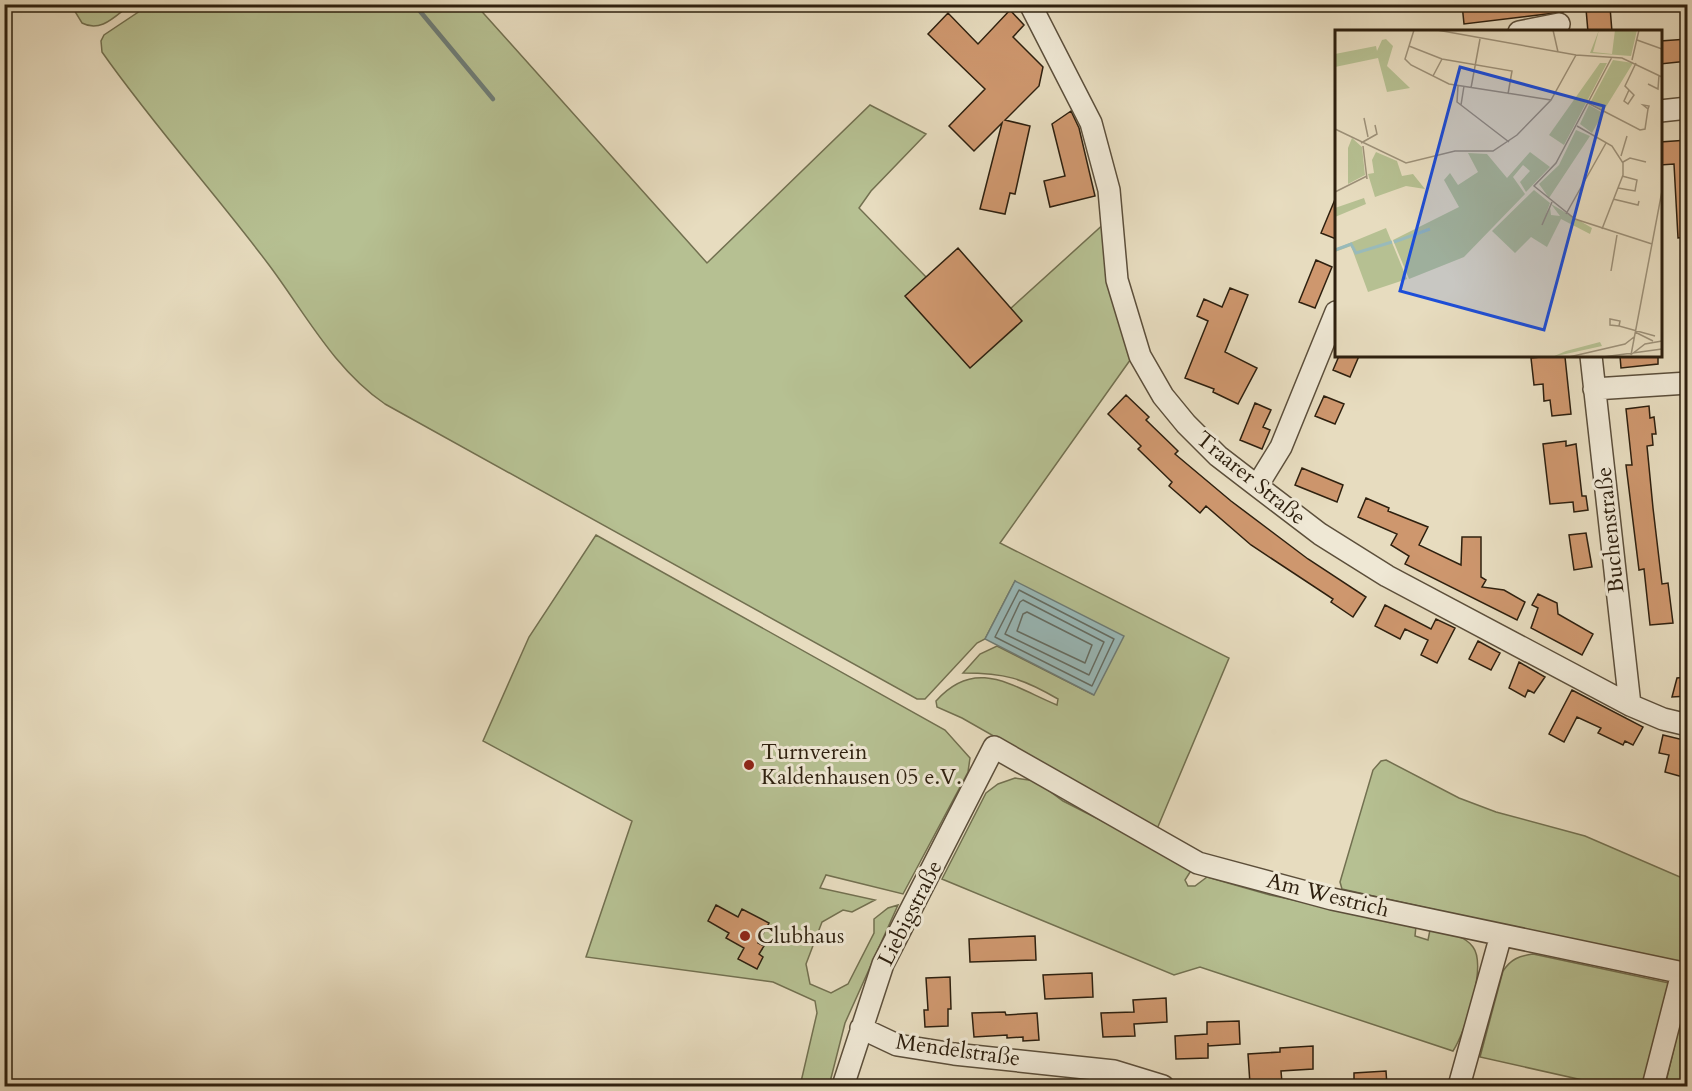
<svg xmlns="http://www.w3.org/2000/svg" width="1692" height="1091" font-family="Cardo,serif">
<rect width="100%" height="100%" fill="#e7dcbf"/>
<filter id="stains"><feTurbulence type="fractalNoise" baseFrequency=".00333" numOctaves="4"/><feColorMatrix values="0 0 0 0 .2 0 0 0 0 .09 0 0 0 0 .02 0 0 0 .5 -.17"/></filter>
<radialGradient id="worn" r=".72"><stop offset=".6" stop-color="#630" stop-opacity="0"/><stop offset="1" stop-color="#630" stop-opacity=".3"/></radialGradient>
<path fill="#b6c092" stroke="#727050" stroke-width="1.5" d="M 71,5 L 130,5 C 115,16 101,33 82,23 Z
M 149,5 L 476,5 L 707,263 L 870,105 L 926,134 L 871,191 L 859,208 L 927,278 L 989,328 L 1106,222 L 1133,356 L 1000,543 L 1229,658 L 1157,829 L 962,718 L 937,707 L 936,701 C 976,656 1013,687 1057,705 L 1058,699 C 1022,678 1005,673 963,673 L 980,654 L 997,646 L 1094,695 L 1015,581 L 985,639 L 977,643 L 925,699 L 917,699 L 385,404 C 334,369 305,313 269,265 C 215,193 154,126 102,52 L 101,41 L 104,35 Z
M 596,535 L 945,730 L 970,758 L 968,772 L 903,894 L 826,875 L 820,888 L 875,900 L 852,912 L 843,910 L 822,922 L 806,964 L 810,984 L 831,993 L 848,984 L 874,933 L 874,919 L 888,908 L 898,905 L 845,1023 L 829,1086 L 800,1086 L 817,1013 L 815,1001 L 773,982 L 586,957 L 632,821 L 483,741 L 529,637 Z
M 1386,760 L 1459,798 L 1496,812 L 1585,836 L 1687,880 L 1687,966 L 1342,889 L 1340,882 L 1373,770 L 1381,761 Z
M 1015,778 L 1036,781 L 1063,801 L 1187,864 L 1192,869 L 1185,880 L 1188,886 L 1195,886 L 1207,877 L 1270,895 L 1416,926 L 1415,936 L 1428,940 L 1430,930 C 1444,933 1464,934 1473,947 C 1487,966 1465,1033 1453,1051 L 1200,967 L 1174,975 L 942,879 L 986,793 L 998,784 Z
M 1533,954 L 1669,983 L 1643,1086 L 1609,1086 L 1480,1057 L 1503,971 C 1511,959 1519,956 1533,954 Z
M 1687,993 L 1687,1086 L 1665,1086 Z"/>
<path fill="#99baba" stroke="#6e7c76" stroke-width="1.5" d="M 1015,581 L 1124,636 L 1094,695 L 985,639 Z"/>
<g fill="none" stroke-linecap="round" stroke-linejoin="round">
<path stroke="#646d64" stroke-width="1.5" d="M 1019,590 L 1114,639 L 1092,686 L 995,637 Z
M 1023,600 L 1104,642 L 1089,675 L 1005,634 L 1020,602 Z
M 1027,612 L 1092,645 L 1085,663 L 1017,631 L 1023,614 Z"/>
<path stroke="#6e7c76" stroke-width="4.5" d="M 414,4 L 493,99"/>
</g>
<path fill="#ce976e" stroke="#2e200f" stroke-width="1.5" d="M 1462,4 L 1563,4 L 1563,12 L 1464,24 Z
M 1610,7 L 1612,32 L 1588,32 L 1586,9 Z
M 1010,10 L 1024,25 L 1013,37 L 1043,67 L 1039,86 L 1005,120 L 1030,126 L 1015,194 L 1010,193 L 1005,214 L 980,209 L 1002,123 L 974,151 L 949,126 L 985,89 L 928,34 L 948,13 L 978,44 Z
M 1688,39 L 1688,61 L 1660,64 L 1660,41 Z
M 1071,111 L 1079,128 L 1095,196 L 1050,207 L 1044,181 L 1065,176 L 1052,124 Z
M 1688,140 L 1688,237 L 1678,238 L 1674,164 L 1660,165 L 1660,142 Z
M 1336,197 L 1336,239 L 1321,233 Z
M 958,248 L 1022,321 L 970,368 L 905,296 Z
M 1316,260 L 1332,267 L 1315,308 L 1299,302 Z
M 1230,288 L 1248,295 L 1225,352 L 1257,368 L 1238,404 L 1213,392 L 1214,389 L 1185,378 L 1208,321 L 1197,316 L 1204,299 L 1222,307 Z
M 1339,356 L 1359,356 L 1350,377 L 1333,370 Z
M 1551,356 L 1565,357 L 1571,414 L 1552,416 L 1550,400 L 1544,401 L 1543,384 L 1534,385 L 1531,358 Z
M 1620,356 L 1658,356 L 1658,364 L 1621,368 Z
M 1126,395 L 1149,417 L 1146,420 L 1178,451 L 1175,454 L 1231,501 L 1308,559 L 1366,597 L 1353,617 L 1331,602 L 1333,599 L 1251,545 L 1206,506 L 1200,513 L 1169,486 L 1172,482 L 1138,449 L 1141,446 L 1108,414 Z
M 1324,396 L 1344,404 L 1335,424 L 1315,416 Z
M 1255,403 L 1271,410 L 1263,427 L 1270,430 L 1262,449 L 1240,440 Z
M 1649,406 L 1650,418 L 1654,417 L 1656,434 L 1652,434 L 1653,445 L 1647,446 L 1653,508 L 1662,584 L 1668,583 L 1673,623 L 1650,625 L 1644,569 L 1639,570 L 1626,465 L 1632,465 L 1626,409 Z
M 1566,441 L 1566,446 L 1576,444 L 1582,496 L 1586,496 L 1588,510 L 1574,512 L 1573,502 L 1550,504 L 1543,444 Z
M 1302,468 L 1343,485 L 1337,502 L 1295,485 Z
M 1366,498 L 1389,508 L 1388,511 L 1428,527 L 1419,545 L 1461,565 L 1462,537 L 1481,537 L 1481,577 L 1486,580 L 1482,587 L 1504,590 L 1525,602 L 1517,620 L 1405,564 L 1409,556 L 1391,545 L 1397,534 L 1358,517 Z
M 1586,533 L 1592,567 L 1574,570 L 1569,535 Z
M 1538,594 L 1557,603 L 1558,614 L 1593,634 L 1582,655 L 1531,628 L 1538,608 L 1532,605 Z
M 1385,605 L 1431,629 L 1436,619 L 1455,628 L 1437,663 L 1421,655 L 1428,640 L 1405,629 L 1400,639 L 1375,626 Z
M 1478,641 L 1500,653 L 1491,670 L 1469,659 Z
M 1519,662 L 1545,677 L 1534,693 L 1528,690 L 1525,697 L 1509,688 Z
M 1688,677 L 1688,696 L 1672,697 L 1677,678 Z
M 1572,690 L 1643,727 L 1633,745 L 1625,741 L 1623,745 L 1598,733 L 1601,728 L 1577,717 L 1564,742 L 1549,734 Z
M 1663,735 L 1688,741 L 1688,760 L 1683,777 L 1665,772 L 1669,755 L 1659,753 Z
M 716,905 L 738,917 L 742,909 L 769,923 L 758,943 L 764,946 L 759,954 L 763,957 L 757,969 L 738,959 L 744,948 L 726,938 L 729,933 L 708,921 Z
M 1035,936 L 1036,960 L 970,962 L 969,939 Z
M 1092,973 L 1093,997 L 1045,999 L 1043,975 Z
M 950,977 L 951,1009 L 948,1009 L 948,1026 L 925,1027 L 924,1010 L 928,1010 L 926,978 Z
M 1166,998 L 1167,1022 L 1134,1024 L 1135,1036 L 1103,1037 L 1101,1013 L 1134,1012 L 1133,1000 Z
M 1005,1012 L 1006,1015 L 1037,1013 L 1039,1040 L 1023,1041 L 1023,1037 L 1007,1038 L 1007,1035 L 974,1037 L 972,1013 Z
M 1239,1021 L 1240,1044 L 1208,1046 L 1208,1043 L 1208,1058 L 1176,1059 L 1175,1036 L 1207,1034 L 1207,1022 Z
M 1313,1046 L 1313,1069 L 1281,1071 L 1282,1083 L 1250,1084 L 1248,1054 L 1280,1052 L 1280,1048 Z
M 1386,1071 L 1387,1086 L 1354,1086 L 1354,1073 Z"/>
<g fill="none" stroke-linecap="round" stroke-linejoin="round">
<defs>
<path id="minor" d="M 1030,4 L 1091,123 L 1109,190 L 1117,280 L 1140,356 L 1163,396 L 1186,424 L 1218,456 L 1257,486 L 1320,534 L 1387,576 L 1630,705 L 1663,719 L 1688,725
M 1519,32 L 1559,24
M 1660,111 L 1688,108
M 1591,356 L 1630,705
M 1594,389 L 1688,383
M 1257,486 L 1281,447 L 1336,312
M 861,1028 L 897,1045 L 954,1054 L 1114,1071 L 1163,1086
M 843,1086 L 883,964 L 994,747 L 1198,863 L 1332,899 L 1688,974
M 1459,1086 L 1501,935
M 1653,1086 L 1682,973"/>
</defs>
<use href="#minor" stroke="#5c4f3b" stroke-width="24"/>
<use href="#minor" stroke="#efe8d5" stroke-width="21"/>
</g>
<g fill="#8f2418" stroke="#efe8d5" stroke-width="2">
<circle cx="749" cy="765" r="6"/>
<circle cx="745" cy="936" r="6"/>
</g>
<g text-anchor="middle" dominant-baseline="central" stroke-width="6" stroke-linejoin="round" paint-order="stroke">
<g font-size="22" fill="#2e200f" stroke="#efe8d5">
<text transform="translate(1251 478) rotate(39)">Traarer Straße</text>
<text transform="translate(1610 530) rotate(-96)">Buchenstraße</text>
<text transform="translate(1328 895) rotate(14)">Am Westrich</text>
<text transform="translate(910 913) rotate(-63)">Liebigstraße</text>
<text transform="translate(958 1050) rotate(8)">Mendelstraße</text>
</g>
<g font-size="22" fill="#2e200f" stroke="#efe8d5" text-anchor="start">
<text x="761" y="752">Turnverein<tspan x="761" dy="25">Kaldenhausen 05 e.V.</tspan></text>
<text x="757" y="936">Clubhaus</text>
</g>
</g>
<g transform="translate(1335 30)">
<rect width="327" height="327" fill="#e7dcbf"/>
<path d="M 264,0 L 258,22 L 277,24 L 280,0 L 302,0 L 296,26 L 255,23 ZM 51,9 L 58,16 L 52,36 L 75,58 L 52,62 L 43,28 L 0,37 L 0,24 L 41,16 L 42,21 L 47,10 ZM 278,30 L 298,33 L 269,80 L 255,73 ZM 265,33 L 272,33 L 229,115 L 214,105 ZM 254,75 L 268,83 L 257,103 L 245,94 ZM 241,100 L 255,106 L 214,168 L 204,154 L 224,135 ZM 17,108 L 27,117 L 30,145 L 13,154 L 13,118 ZM 41,122 L 62,131 L 67,146 L 78,144 L 90,159 L 71,156 L 40,167 L 33,144 L 39,143 L 37,130 ZM 195,122 L 215,137 L 191,162 L 185,152 L 195,141 L 188,135 L 178,147 L 190,164 L 129,227 L 74,249 L 58,210 L 124,177 L 109,150 L 115,143 L 123,155 L 143,142 L 133,123 L 152,124 L 172,148 ZM 199,160 L 215,173 L 211,184 L 215,177 L 216,185 L 225,186 L 216,174 L 257,198 L 255,204 L 226,189 L 212,217 L 196,207 L 180,223 L 157,201 ZM 29,168 L 31,174 L 0,187 L 0,178 ZM 51,198 L 72,249 L 33,262 L 16,216 L 0,222 L 0,219 ZM 265,312 L 267,316 L 217,327 L 231,321 Z" fill="#b6c092"/>
<path fill="none" stroke="#99baba" stroke-width="3" d="M 59,212 L 95,199M 0,220 L 16,214 L 21,223 L 57,212"/>
<path fill="none" stroke="#9d9179" stroke-width="1.5" d="M 79,0 L 70,29 L 76,35 L 114,54 L 216,70M 102,0 L 241,25 L 287,28 L 327,47M 218,0 L 223,22M 302,10 L 327,19M 74,16 L 107,29 L 177,41 L 173,64M 277,27 L 221,133 L 199,156 L 240,189 L 317,214M 297,30 L 304,0M 98,46 L 107,29M 313,54 L 323,59 L 324,45M 123,56 L 122,72 L 174,112M 136,58 L 145,9M 294,60 L 289,71 L 293,74 L 299,65 L 290,56 L 301,33M 253,73 L 305,100 L 310,99 L 313,79 L 314,76 L 308,75 L 313,79M 126,75 L 129,56M 29,88 L 33,107M 242,96 L 277,116 L 288,133 L 288,145 L 267,199M 0,99 L 71,133 L 120,121 L 158,121 L 182,105 L 216,70 L 241,25M 26,113 L 42,104 L 40,95M 28,116 L 32,149M 286,126 L 292,106M 288,132 L 295,128 L 311,132M 283,158 L 300,161 L 302,150 L 287,146M 0,162 L 32,146M 278,169 L 303,175 L 304,171M 231,184 L 271,113M 207,195 L 217,172M 276,241 L 282,205M 284,296 L 275,295 L 275,289 L 285,291 L 284,296 L 320,306M 300,302 L 318,311M 297,324 L 310,314 L 327,311M 296,325 L 327,161M 234,327 L 290,314 L 299,307M 268,327 L 327,319"/>
<path fill="#1d4ed8" fill-opacity="0.15" stroke="#1d4ed8" stroke-width="3" d="M 125,37 L 269,76 L 209,300 L 65,261 Z"/>
<rect width="327" height="327" fill="none" stroke="#2e200f" stroke-width="3"/>
</g>
<rect width="1692" height="1091" fill="none" stroke="#e7dcbf" stroke-width="24"/>
<rect x="6" y="6" width="1680" height="1079" fill="none" stroke="#2e200f" stroke-width="3"/>
<rect x="12" y="12" width="1668" height="1067" fill="none" stroke="#2e200f" stroke-width="1.5"/>
<rect width="100%" height="100%" filter="url(#stains)"/>
<rect width="100%" height="100%" fill="url(#worn)"/>
</svg>
